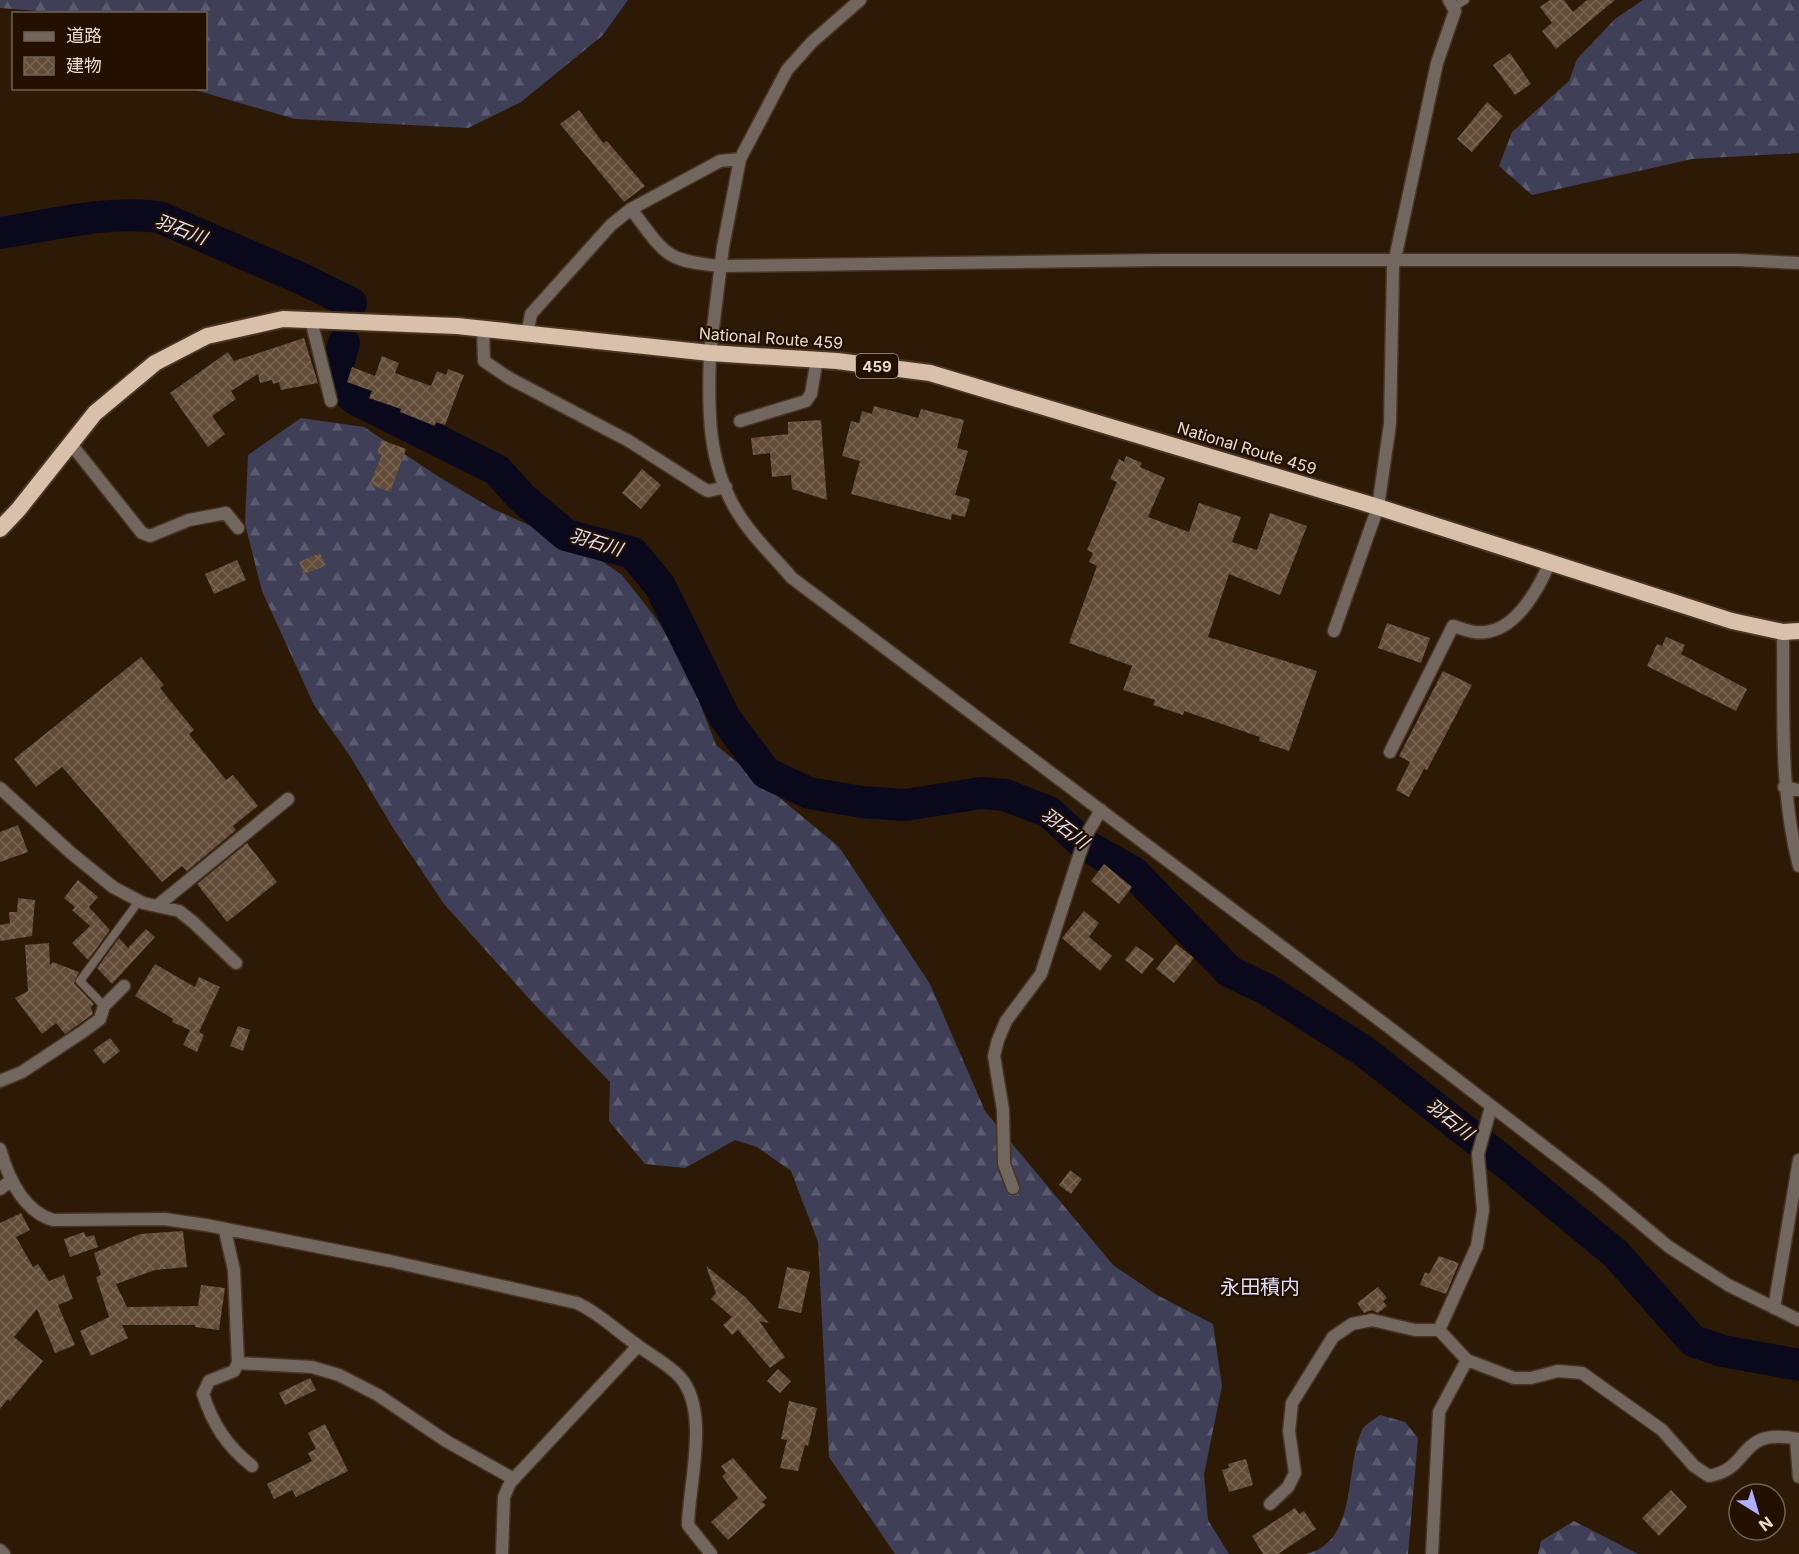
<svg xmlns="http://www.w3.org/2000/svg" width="1799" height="1554" font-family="Inter,'Noto Sans JP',sans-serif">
<defs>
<pattern id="forest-firs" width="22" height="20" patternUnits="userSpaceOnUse" patternTransform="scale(1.5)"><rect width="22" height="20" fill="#3f4058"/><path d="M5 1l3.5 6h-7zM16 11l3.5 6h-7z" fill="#5b5b6f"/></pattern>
<pattern id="building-cross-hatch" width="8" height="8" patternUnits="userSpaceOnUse" patternTransform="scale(1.5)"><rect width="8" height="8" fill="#624c37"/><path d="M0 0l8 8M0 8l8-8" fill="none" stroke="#786553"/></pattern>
</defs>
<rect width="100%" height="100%" fill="#2d1a06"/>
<path fill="url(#forest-firs)" d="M 0,0 L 628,0 L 602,36 L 521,102 L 468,128 L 295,119 L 192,89 L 206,88 L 206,14 L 78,14 L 0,8 Z
M 1643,0 L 1799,0 L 1799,153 L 1692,159 L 1532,195 L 1499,166 L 1512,132 L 1569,81 L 1577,59 L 1615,19 Z
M 301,418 L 364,427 L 439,477 L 493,509 L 589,552 L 622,575 L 658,621 L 687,670 L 716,745 L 839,847 L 930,984 L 985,1111 L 1113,1265 L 1157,1295 L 1213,1324 L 1222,1386 L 1204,1474 L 1208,1520 L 1229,1554 L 895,1554 L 829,1457 L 818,1242 L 791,1171 L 757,1147 L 735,1140 L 685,1168 L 645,1164 L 609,1121 L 610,1082 L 533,1003 L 444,904 L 393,828 L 350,756 L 314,705 L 262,591 L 245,524 L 248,455 Z
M 1380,1415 L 1405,1422 L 1418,1438 L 1408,1554 L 1306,1554 C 1359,1541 1344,1468 1362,1430 C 1365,1424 1375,1419 1380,1415 Z
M 1574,1521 L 1638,1554 L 1538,1554 L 1541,1541 Z"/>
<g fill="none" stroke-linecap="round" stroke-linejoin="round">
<path stroke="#0a091c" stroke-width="32" d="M 0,233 C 52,225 107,210 159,217 L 300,278 L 351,303
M 344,343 C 336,371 332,378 355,399 L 497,470 L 521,497 L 566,535 L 633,553 L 660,586 L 725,718 L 766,773 L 809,793 L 862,802 L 905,805 L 981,793 L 1005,795 L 1049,812 L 1085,845 L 1133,872 L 1230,972 L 1266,989 L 1365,1052 L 1507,1164 L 1616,1254 L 1693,1341 L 1723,1351 L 1799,1365"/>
</g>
<path fill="url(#building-cross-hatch)" d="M 1550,0 L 1564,0 L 1573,12 L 1587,0 L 1615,0 L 1556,49 L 1542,31 L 1552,23 L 1540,7 Z
M 1510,53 L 1531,84 L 1515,95 L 1493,65 Z
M 1487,102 L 1503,116 L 1472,152 L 1457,139 Z
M 579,110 L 603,143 L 607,141 L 645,186 L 624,202 L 560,124 Z
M 304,338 L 318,383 L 281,390 L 279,382 L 273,384 L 272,380 L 260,383 L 258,374 L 231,391 L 236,399 L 212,416 L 225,434 L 208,447 L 170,393 L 228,352 L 234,361 Z
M 382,356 L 399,363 L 395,373 L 431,386 L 437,371 L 446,375 L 448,369 L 464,375 L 445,425 L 436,422 L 435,426 L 400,412 L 401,409 L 369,398 L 372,391 L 347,382 L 352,367 L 375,376 Z
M 874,406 L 918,418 L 921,409 L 964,420 L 957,448 L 968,451 L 955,495 L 970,499 L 965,517 L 952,514 L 951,520 L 851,494 L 860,461 L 842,456 L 851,421 L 859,423 L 862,411 L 872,414 Z
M 821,420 L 826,489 L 827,500 L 792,489 L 791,475 L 772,477 L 770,453 L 753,455 L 751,438 L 788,434 L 788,422 Z
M 382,440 L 406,449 L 390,492 L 370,484 L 382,455 L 377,453 Z
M 1126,456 L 1142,463 L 1140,467 L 1165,478 L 1148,517 L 1189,532 L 1199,503 L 1241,517 L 1232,542 L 1257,550 L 1270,513 L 1307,526 L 1280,595 L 1229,574 L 1208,637 L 1317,671 L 1289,751 L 1259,741 L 1260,737 L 1184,711 L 1183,715 L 1153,705 L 1155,700 L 1123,690 L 1132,666 L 1069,643 L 1097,566 L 1089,562 L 1093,553 L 1087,550 L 1117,482 L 1110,479 L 1119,459 L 1124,462 Z
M 642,469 L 661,485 L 641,509 L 622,493 Z
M 320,553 L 325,566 L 304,574 L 299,562 Z
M 237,560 L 246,580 L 214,594 L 205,574 Z
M 1387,623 L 1430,638 L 1421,663 L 1378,648 Z
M 1666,637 L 1685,645 L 1681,654 L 1747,689 L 1736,711 L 1647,666 L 1657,644 L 1662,646 Z
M 141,657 L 164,685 L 160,688 L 194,730 L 189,734 L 226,780 L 233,775 L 258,806 L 233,826 L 236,830 L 187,871 L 182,866 L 162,882 L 62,767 L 36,787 L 14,759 Z
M 1443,671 L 1472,685 L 1427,770 L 1424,769 L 1409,797 L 1396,790 L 1410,762 L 1399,756 Z
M 18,825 L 28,852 L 0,862 L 0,832 Z
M 247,843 L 277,882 L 227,922 L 197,884 Z
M 1104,864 L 1132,887 L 1119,904 L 1091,881 Z
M 78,880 L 98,897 L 89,907 L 110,930 L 88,960 L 72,943 L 90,926 L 72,910 L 75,907 L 64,898 Z
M 18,898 L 35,900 L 32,936 L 0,941 L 0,925 L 10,923 L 9,912 L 17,912 Z
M 1084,911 L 1099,923 L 1089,937 L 1112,956 L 1100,971 L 1062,938 Z
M 146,929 L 155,937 L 112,984 L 97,968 L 119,938 L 128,948 Z
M 49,943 L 50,965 L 53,962 L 79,972 L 74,983 L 94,1004 L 91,1007 L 93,1014 L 65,1034 L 56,1023 L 42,1034 L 15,998 L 28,991 L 25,945 Z
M 1176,944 L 1194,958 L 1174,983 L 1156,969 Z
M 1136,946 L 1154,959 L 1142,974 L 1125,960 Z
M 155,964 L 195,987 L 199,977 L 220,987 L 199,1032 L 204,1035 L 197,1052 L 183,1045 L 190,1030 L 172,1022 L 173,1019 L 135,996 Z
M 238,1026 L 250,1030 L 243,1051 L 230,1046 Z
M 110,1038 L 120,1051 L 104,1064 L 93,1050 Z
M 1070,1170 L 1082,1179 L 1071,1194 L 1059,1185 Z
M 21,1213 L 30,1230 L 16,1237 L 33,1267 L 38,1264 L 49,1281 L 64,1275 L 73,1299 L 58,1305 L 75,1345 L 55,1353 L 37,1309 L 14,1337 L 43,1361 L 10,1401 L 8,1399 L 0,1409 L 0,1223 Z
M 183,1231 L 187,1267 L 155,1270 L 116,1284 L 127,1307 L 198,1306 L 201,1285 L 225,1288 L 219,1330 L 195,1327 L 195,1325 L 122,1325 L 128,1338 L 91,1356 L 80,1331 L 109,1317 L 96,1277 L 101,1275 L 94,1253 L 140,1234 Z
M 84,1232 L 86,1237 L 94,1235 L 98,1247 L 70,1257 L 64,1239 Z
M 1439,1256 L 1459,1263 L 1446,1294 L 1420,1285 L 1425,1272 L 1429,1274 Z
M 706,1266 L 745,1297 L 769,1323 L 759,1321 L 785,1357 L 770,1368 L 738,1330 L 732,1335 L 723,1325 L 732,1317 L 711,1299 L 716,1293 Z
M 787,1267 L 810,1272 L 801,1313 L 778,1308 Z
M 1378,1287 L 1387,1298 L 1383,1301 L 1387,1306 L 1378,1313 L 1372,1310 L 1364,1313 L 1357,1303 Z
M 778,1369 L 791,1381 L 780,1393 L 767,1381 Z
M 310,1378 L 316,1390 L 285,1405 L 279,1393 Z
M 789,1401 L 817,1408 L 808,1446 L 805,1445 L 798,1471 L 780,1468 L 787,1440 L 781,1439 Z
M 325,1424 L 348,1471 L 296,1497 L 292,1490 L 274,1499 L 267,1484 L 312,1461 L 308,1453 L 316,1449 L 308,1433 Z
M 733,1458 L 767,1498 L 762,1502 L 766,1505 L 728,1540 L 711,1522 L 738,1498 L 722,1476 L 726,1473 L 721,1466 Z
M 1246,1459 L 1253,1485 L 1229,1492 L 1222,1470 L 1229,1468 L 1228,1464 Z
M 1671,1490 L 1687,1507 L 1659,1536 L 1642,1518 Z
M 1295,1508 L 1299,1514 L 1304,1511 L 1316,1529 L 1278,1554 L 1263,1554 L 1252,1536 Z"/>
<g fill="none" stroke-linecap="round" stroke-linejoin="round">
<defs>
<path id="service" d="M 1454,7 L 1465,0
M 104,1006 L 80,981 L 139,901"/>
<path id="minor" d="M 631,209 C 665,253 663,261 721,266 L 1160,260 L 1737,260 L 1799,263
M 311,320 L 331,401
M 483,329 L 484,361 L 509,378 L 629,441 L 701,487 L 708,491 L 726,487
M 527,334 L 531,314 L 611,225 L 631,209 L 720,161 L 740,159
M 710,353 L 723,247 L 740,159 L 787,70 L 812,42 L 860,0
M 740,421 L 806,401 L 811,394 L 817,359
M 71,444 L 142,533 L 150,536 L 189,520 L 226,513 L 238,528
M 1334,631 L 1378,507 L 1390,424 L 1393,268 L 1437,63 L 1455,11 L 1449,0
M 1783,632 C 1784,710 1779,790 1799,866
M 1390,752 L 1453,626 C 1463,629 1474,634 1485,632 C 1517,629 1539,588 1550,562
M 1784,787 L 1799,790
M 0,788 L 71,853 L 113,887 L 143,903 L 179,911 L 193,922 L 236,963
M 157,906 L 288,799
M 0,1081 L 22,1072 L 84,1031 L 100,1019 L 104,1006 L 124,986
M 0,1149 C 8,1177 23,1211 53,1220 L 164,1219 L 206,1225 L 390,1261 L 577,1303 C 599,1313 613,1328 633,1342 C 648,1354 667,1363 680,1377 C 710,1411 689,1483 688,1525 L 711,1554
M 1013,1188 L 1004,1164 L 1003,1110 L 994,1056 L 998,1040 L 1006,1021 L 1041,974 L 1080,853 L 1088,832 L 1101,810
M 0,1189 L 10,1181
M 225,1231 L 234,1270 L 238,1363 L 234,1371 L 209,1381 L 203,1394 C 213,1425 227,1446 252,1466
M 1774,1308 L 1799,1160
M 1439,1330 L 1477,1246 L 1483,1210 L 1478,1154 L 1491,1107
M 238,1363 L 312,1367 L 339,1375 L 378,1395 L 446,1441 L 514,1479
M 1796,1439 L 1799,1477
M 1270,1504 L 1288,1487 L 1295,1473 L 1289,1431 L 1292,1403 L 1333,1337 L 1352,1324 L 1372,1320 L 1415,1330 L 1439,1330 L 1467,1360 L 1514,1378 L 1531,1378 L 1558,1371 L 1582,1373 L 1662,1430 L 1694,1466 L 1709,1476 C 1754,1468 1735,1427 1799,1439
M 0,1550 L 4,1554
M 502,1554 L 504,1497 L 510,1483 L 638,1346
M 1432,1554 L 1439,1412 L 1467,1360"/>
<path id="tertiary" d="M 710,353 C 708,407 707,461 736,510 C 750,534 773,556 792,578 L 1390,1028 L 1598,1188 L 1669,1247 L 1728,1285 L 1799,1320"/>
<path id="trunk" d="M 0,529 L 18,510 L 95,413 L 155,363 L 207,336 L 283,319 L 457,326 L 710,353 L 837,361 L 930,373 L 1378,507 L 1732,621 L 1783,632 L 1799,631"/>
</defs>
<use href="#service" stroke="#473522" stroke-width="10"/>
<use href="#minor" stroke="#473522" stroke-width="15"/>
<use href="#tertiary" stroke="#473522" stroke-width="15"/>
<use href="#trunk" stroke="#473522" stroke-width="20"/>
<use href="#service" stroke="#72675e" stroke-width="8"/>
<use href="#minor" stroke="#72675e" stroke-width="12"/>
<use href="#tertiary" stroke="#72675e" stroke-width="12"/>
<use href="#trunk" stroke="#d8c0aa" stroke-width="16"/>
</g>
<g text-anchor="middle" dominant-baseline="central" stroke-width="4.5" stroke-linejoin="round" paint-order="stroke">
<rect fill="#231000" stroke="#ad9e91" stroke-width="1.5" x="856" y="354" width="42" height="24" rx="4.5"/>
<g font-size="15" font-weight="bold" fill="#e8dbcf">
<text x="877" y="366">459</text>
</g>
<g font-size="16" fill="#e8dbcf" stroke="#231000">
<text transform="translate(771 338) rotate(4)">National Route 459</text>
<text transform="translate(1247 448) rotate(17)">National Route 459</text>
</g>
<g font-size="18" font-style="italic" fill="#e1e2f7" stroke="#231000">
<text transform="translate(181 229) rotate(21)">羽石川</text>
<text transform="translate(596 542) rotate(17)">羽石川</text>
<text transform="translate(1065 828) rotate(37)">羽石川</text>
<text transform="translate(1450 1119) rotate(38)">羽石川</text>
</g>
<g font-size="20" fill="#dee0fd" stroke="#231000">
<text x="1260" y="1287">永田積内</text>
</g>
</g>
<rect x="12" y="12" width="195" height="78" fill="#231000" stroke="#726153" stroke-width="1.5"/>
<rect x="24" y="32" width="30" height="9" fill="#72675e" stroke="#726153" stroke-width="1.5"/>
<text x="66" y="42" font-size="18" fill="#e8dbcf">道路</text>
<rect x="24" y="57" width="30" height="18" fill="url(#building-cross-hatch)" stroke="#726153" stroke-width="1.5"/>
<text x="66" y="72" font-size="18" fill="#e8dbcf">建物</text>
<g transform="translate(1757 1512) rotate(143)"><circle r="28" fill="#231000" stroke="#726153" stroke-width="1.5"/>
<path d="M0-4.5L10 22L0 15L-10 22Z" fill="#aeaefb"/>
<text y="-9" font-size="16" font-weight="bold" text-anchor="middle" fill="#e8dbcf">N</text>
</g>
</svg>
